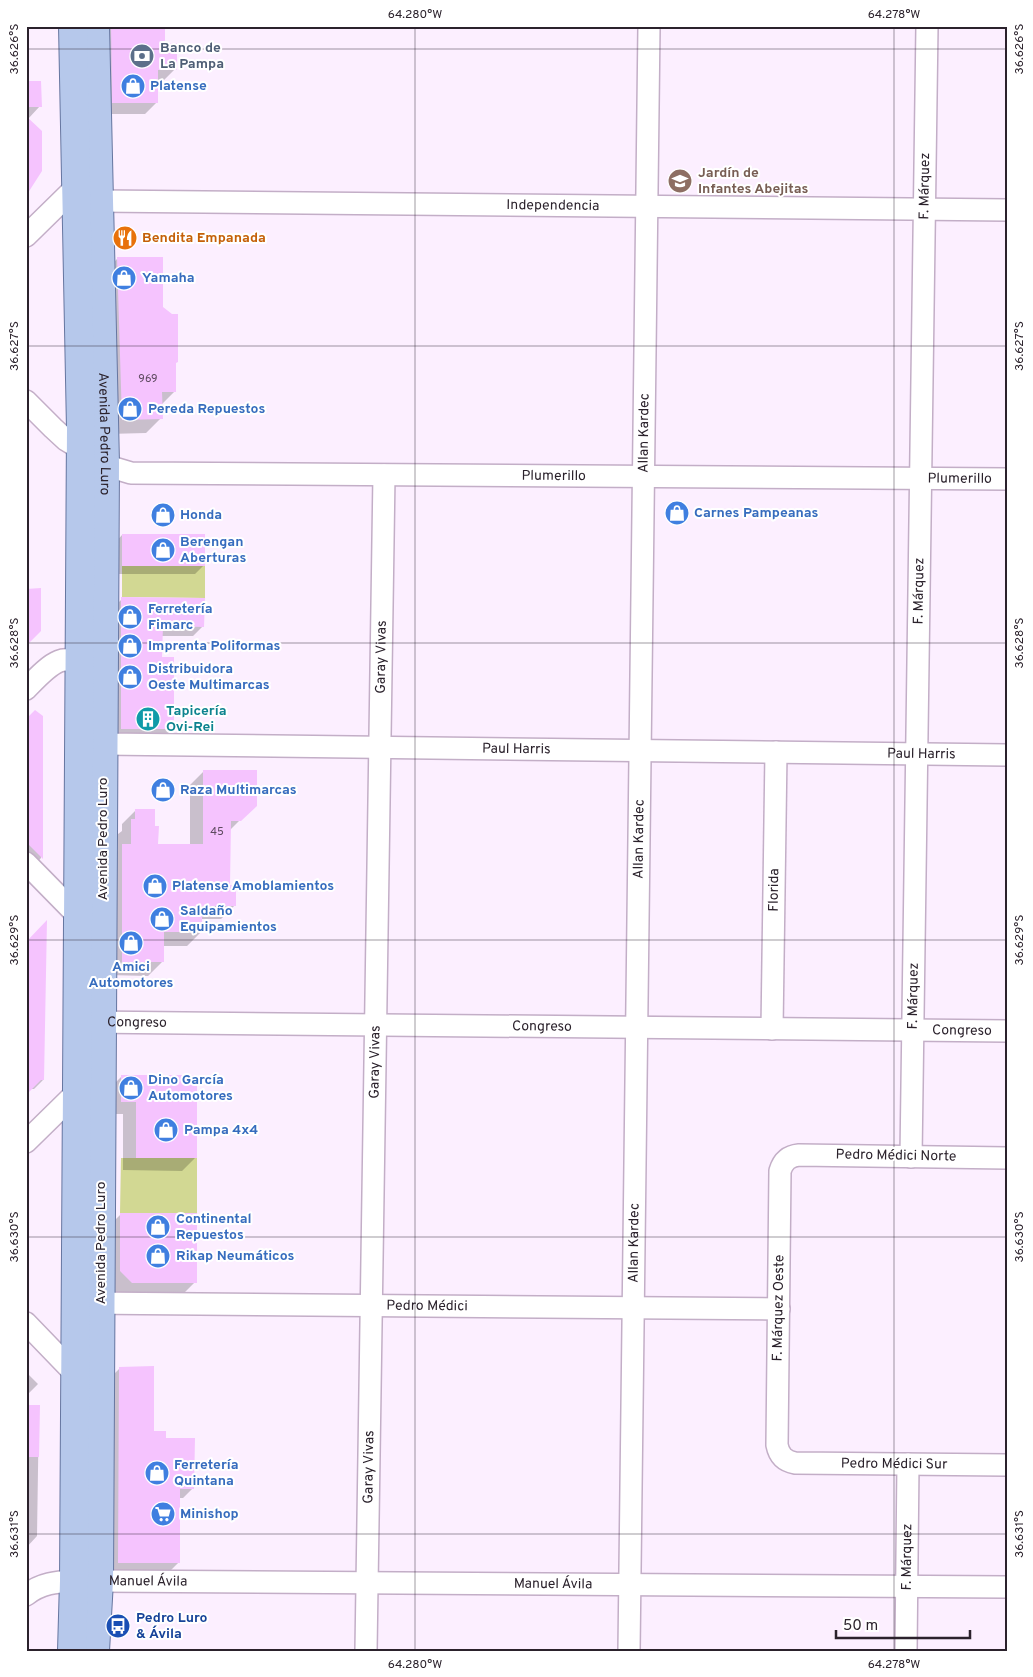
<svg xmlns="http://www.w3.org/2000/svg" width="1033" height="1677" font-family="Overpass,sans-serif">
<rect width="100%" height="100%" fill="#fcefff"/>
<path fill="#d2d893" d="M 122,566 L 205,566 L 205,598 L 122,597 Z
M 121,1158 L 197,1158 L 197,1213 L 120,1213 Z"/>
<path fill="#0003" d="M 97,26 L 163,26 L 163,44 L 175,69 L 164,80 L 156,81 L 157,102 L 145,114 L 102,114 Z
M 26,82 L 40,106 L 28,119 L 26,187 Z
M 117,259 L 162,308 L 175,364 L 175,391 L 161,405 L 161,418 L 146,433 L 108,434 L 102,274 Z
M 26,498 L 29,500 L 28,530 L 26,532 Z
M 122,535 L 204,565 L 195,574 L 114,574 L 114,544 Z
M 122,599 L 203,626 L 193,636 L 161,636 L 161,658 L 173,729 L 163,739 L 112,739 L 112,609 Z
M 41,716 L 41,858 L 34,866 L 26,859 L 26,720 Z
M 204,771 L 255,805 L 229,831 L 229,887 L 235,905 L 221,919 L 201,919 L 201,932 L 187,946 L 163,946 L 162,962 L 148,976 L 108,975 L 109,859 L 118,850 L 118,834 L 122,831 L 122,824 L 136,810 L 153,828 L 157,845 L 190,845 L 190,785 Z
M 45,924 L 43,1080 L 34,1089 L 31,1089 Z
M 122,1076 L 195,1158 L 182,1171 L 123,1170 L 123,1114 L 108,1114 L 109,1089 Z
M 121,1214 L 195,1282 L 182,1295 L 118,1295 L 107,1284 L 108,1227 Z
M 120,1368 L 153,1432 L 193,1488 L 183,1498 L 179,1498 L 179,1562 L 169,1572 L 109,1573 L 110,1378 Z
M 26,1372 L 38,1384 L 26,1396 Z
M 26,1406 L 39,1406 L 37,1536 L 26,1548 Z"/>
<path fill="#f5c3fe" d="M 111,26 L 165,26 L 165,43 L 177,43 L 177,70 L 158,70 L 158,103 L 112,103 Z
M 26,81 L 41,81 L 42,107 L 26,107 Z
M 26,116 L 42,131 L 42,171 L 26,196 Z
M 117,257 L 163,257 L 163,307 L 172,314 L 178,314 L 178,362 L 176,363 L 176,392 L 162,392 L 163,419 L 122,420 Z
M 122,534 L 205,534 L 205,566 L 122,566 Z
M 41,588 L 41,631 L 26,646 L 26,589 Z
M 121,597 L 205,598 L 204,627 L 163,626 L 162,657 L 174,657 L 174,729 L 121,729 Z
M 35,710 L 43,716 L 43,859 L 26,842 L 26,719 Z
M 203,770 L 257,770 L 257,806 L 241,821 L 231,821 L 230,885 L 236,886 L 236,906 L 202,906 L 202,932 L 164,932 L 164,962 L 122,962 L 122,844 L 131,844 L 131,819 L 135,819 L 135,809 L 155,809 L 155,826 L 159,826 L 158,844 L 203,844 Z
M 47,920 L 44,1080 L 41,1080 L 26,1095 L 26,942 Z
M 121,1075 L 197,1075 L 197,1158 L 136,1158 L 136,1102 L 121,1102 Z
M 120,1213 L 197,1213 L 197,1283 L 132,1283 L 120,1271 Z
M 154,1366 L 154,1431 L 166,1431 L 166,1438 L 195,1438 L 194,1489 L 180,1489 L 180,1563 L 118,1563 L 119,1367 Z
M 26,1405 L 40,1405 L 39,1457 L 26,1457 Z"/>
<g fill="none" stroke-linecap="round" stroke-linejoin="round">
<defs>
<g id="minor">
<path id="s1" d="M 99,201 L 1007,210"/>
<path d="M 26,236 L 76,187"/>
<path id="s2" d="M 26,401 L 53,428 L 66,440 L 111,467 L 131,473 L 1007,479"/>
<path d="M 26,689 C 42,673 72,637 81,681"/>
<path id="s3" d="M 100,731 L 104,744 L 1007,755"/>
<path d="M 26,863 L 78,916"/>
<path id="s4" d="M 87,1022 L 1007,1031"/>
<path id="s5" d="M 772,1029 L 776,752"/>
<path d="M 26,1142 L 77,1092"/>
<path id="s6" d="M 911,1157 L 927,26"/>
<path id="s7" d="M 1007,1158 L 799,1155 C 789,1156 783,1161 780,1171 L 777,1445 C 779,1455 784,1461 795,1463 L 1007,1465"/>
<path id="s8" d="M 86,1303 L 779,1309"/>
<path d="M 26,1323 L 82,1381"/>
<path id="s9" d="M 99,1581 L 1007,1587"/>
<path d="M 26,1595 C 41,1583 56,1582 74,1581"/>
<path id="s10" d="M 366,1651 L 384,475"/>
<path id="s11" d="M 629,1651 L 649,26"/>
<path id="s12" d="M 906,1651 L 908,1464"/>
</g>
<g id="major">
<path id="s13" d="M 95,26 L 105,463 L 99,1581 L 95,1651"/>
<path d="M 72,1651 L 74,1581 L 81,429 L 73,26"/>
</g>
</defs>
<use href="#minor" stroke="#c3aec7" stroke-width="24"/>
<use href="#major" stroke="#6676a0" stroke-width="30"/>
<use href="#minor" stroke="#fff" stroke-width="21"/>
<use href="#major" stroke="#b6c8eb" stroke-width="28"/>
</g>
<path fill="none" stroke="#2b222c" stroke-width="1" stroke-opacity="0.45" d="M 415,26 L 415,1651M 894,26 L 894,1651M 26,49 L 1007,49M 26,346 L 1007,346M 26,643 L 1007,643M 26,940 L 1007,940M 26,1237 L 1007,1237M 26,1534 L 1007,1534"/>
<defs>
<symbol id="bank-disc" viewBox="-11 -11 22 22"><circle r="9.5" fill="#5c6f8a" stroke="#fff"/><path d="M-6-4H6V4H-6ZM0-2.3a2.3 2.3 0 1 0 0 4.6a2.3 2.3 0 1 0 0-4.6Z" fill="#fff"/></symbol>
<symbol id="shop-disc" viewBox="-11 -11 22 22"><circle r="9.5" fill="#3f7fe0" stroke="#fff"/><path d="M-5-2.5h2.3a2.7 3.5 0 0 1 5.4 0H5L5.5 6h-11ZM-1.5-2.5h3a1.5 2.3 0 0 0-3 0Z" fill="#fff"/></symbol>
<symbol id="school-disc" viewBox="-11 -11 22 22"><circle r="9.5" fill="#8d6e63" stroke="#fff"/><path d="M0-5L7-2L0 1L-7-2ZM-4 1L0 2.5L4 1V4Q0 6-4 4Z" fill="#fff"/></symbol>
<symbol id="restaurant-disc" viewBox="-11 -11 22 22"><circle r="9.5" fill="#e8710a" stroke="#fff"/><path d="M-5-6h1v4h1v-4h1v4h1v-4h1v5L-1.5 .5V6h-2V.5L-5-1ZM5-6V6H3V1.5H1.5Q1.5-4 5-6Z" fill="#fff"/></symbol>
<symbol id="building-disc" viewBox="-11 -11 22 22"><circle r="9.5" fill="#0f9aa8" stroke="#fff"/><path d="M-4-6H4V6H1V3H-1V6H-4ZM-2.5-4.3h1.7v1.8h-1.7ZM.8-4.3h1.7v1.8H.8ZM-2.5-1h1.7V.8h-1.7ZM.8-1h1.7V.8H.8Z" fill="#fff"/></symbol>
<symbol id="supermarket-disc" viewBox="-11 -11 22 22"><circle r="9.5" fill="#3f7fe0" stroke="#fff"/><path d="M-6-5.5h2.5l.6 2H6L4.5 2H-2.5L-4.4-4H-6ZM-1.5 3.2a1.3 1.3 0 1 0 .1 0ZM3 3.2a1.3 1.3 0 1 0 .1 0Z" fill="#fff"/></symbol>
<symbol id="bus-disc" viewBox="-11 -11 22 22"><circle r="9.5" fill="#1a4fb4" stroke="#fff"/><path d="M-5-6H5V4H4V6H2V4H-2V6H-4V4H-5ZM-3.5-4V0h7V-4ZM-3.5 1.2v1.5H-2V1.2ZM2 1.2v1.5H3.5V1.2Z" fill="#fff"/></symbol>
</defs>
<g fill-rule="evenodd">
<use href="#bank-disc" x="128" y="42" width="28" height="28"/>
<use href="#shop-disc" x="119" y="72" width="28" height="28"/>
<use href="#school-disc" x="666" y="167" width="28" height="28"/>
<use href="#restaurant-disc" x="111" y="224" width="28" height="28"/>
<use href="#shop-disc" x="110" y="264" width="28" height="28"/>
<use href="#shop-disc" x="116" y="395" width="28" height="28"/>
<use href="#shop-disc" x="663" y="499" width="28" height="28"/>
<use href="#shop-disc" x="149" y="501" width="28" height="28"/>
<use href="#shop-disc" x="149" y="536" width="28" height="28"/>
<use href="#shop-disc" x="116" y="603" width="28" height="28"/>
<use href="#shop-disc" x="116" y="632" width="28" height="28"/>
<use href="#shop-disc" x="116" y="663" width="28" height="28"/>
<use href="#building-disc" x="134" y="705" width="28" height="28"/>
<use href="#shop-disc" x="149" y="776" width="28" height="28"/>
<use href="#shop-disc" x="141" y="872" width="28" height="28"/>
<use href="#shop-disc" x="148" y="905" width="28" height="28"/>
<use href="#shop-disc" x="117" y="929" width="28" height="28"/>
<use href="#shop-disc" x="117" y="1074" width="28" height="28"/>
<use href="#shop-disc" x="152" y="1116" width="28" height="28"/>
<use href="#shop-disc" x="144" y="1213" width="28" height="28"/>
<use href="#shop-disc" x="144" y="1242" width="28" height="28"/>
<use href="#shop-disc" x="143" y="1459" width="28" height="28"/>
<use href="#supermarket-disc" x="149" y="1500" width="28" height="28"/>
<use href="#bus-disc" x="104" y="1612" width="28" height="28"/>
</g>
<g text-anchor="middle" dominant-baseline="central" stroke-width="4" stroke-linejoin="round" paint-order="stroke">
<g font-size="11" fill="#5e4a60">
<text x="148" y="379">969</text>
<text x="217" y="832">45</text>
</g>
<g font-size="14" font-weight="bold" fill="#4e5e75" stroke="#fff" text-anchor="start">
<text x="160" y="48">Banco de<tspan x="160" dy="16">La Pampa</tspan></text>
</g>
<g font-size="14" font-weight="bold" fill="#366cbe" stroke="#fff" text-anchor="start">
<text x="150" y="86">Platense</text>
<text x="142" y="278">Yamaha</text>
<text x="148" y="409">Pereda Repuestos</text>
<text x="694" y="513">Carnes Pampeanas</text>
<text x="180" y="515">Honda</text>
<text x="180" y="542">Berengan<tspan x="180" dy="16">Aberturas</tspan></text>
<text x="148" y="609">Ferretería<tspan x="148" dy="16">Fimarc</tspan></text>
<text x="148" y="646">Imprenta Poliformas</text>
<text x="148" y="669">Distribuidora<tspan x="148" dy="16">Oeste Multimarcas</tspan></text>
<text x="180" y="790">Raza Multimarcas</text>
<text x="172" y="886">Platense Amoblamientos</text>
<text x="180" y="911">Saldaño<tspan x="180" dy="16">Equipamientos</tspan></text>
<text x="131" y="967" text-anchor="middle">Amici<tspan x="131" dy="16">Automotores</tspan></text>
<text x="148" y="1080">Dino García<tspan x="148" dy="16">Automotores</tspan></text>
<text x="184" y="1130">Pampa 4x4</text>
<text x="176" y="1219">Continental<tspan x="176" dy="16">Repuestos</tspan></text>
<text x="176" y="1256">Rikap Neumáticos</text>
<text x="174" y="1465">Ferretería<tspan x="174" dy="16">Quintana</tspan></text>
<text x="180" y="1514">Minishop</text>
</g>
<g font-size="14" font-weight="bold" fill="#785e54" stroke="#fff" text-anchor="start">
<text x="698" y="173">Jardín de<tspan x="698" dy="16">Infantes Abejitas</tspan></text>
</g>
<g font-size="14" fill="#2b222c" stroke="#fff">
<text stroke="none"><textPath href="#s6" startOffset="971">F. Márquez</textPath></text>
<text stroke="none"><textPath href="#s1" startOffset="454">Independencia</textPath></text>
<text stroke="none"><textPath href="#s13" startOffset="408">Avenida Pedro Luro</textPath></text>
<text stroke="none"><textPath href="#s11" startOffset="1218">Allan Kardec</textPath></text>
<text stroke="none"><textPath href="#s2" startOffset="552">Plumerillo</textPath></text>
<text stroke="none"><textPath href="#s2" startOffset="958">Plumerillo</textPath></text>
<text stroke="none"><textPath href="#s6" startOffset="566">F. Márquez</textPath></text>
<text stroke="none"><textPath href="#s10" startOffset="994">Garay Vivas</textPath></text>
<text stroke="none"><textPath href="#s3" startOffset="426">Paul Harris</textPath></text>
<text stroke="none"><textPath href="#s3" startOffset="831">Paul Harris</textPath></text>
<text transform="translate(103 839) rotate(-90)">Avenida Pedro Luro</text>
<text stroke="none"><textPath href="#s11" startOffset="812">Allan Kardec</textPath></text>
<text stroke="none"><textPath href="#s5" startOffset="139">Florida</textPath></text>
<text stroke="none"><textPath href="#s6" startOffset="161">F. Márquez</textPath></text>
<text stroke="none"><textPath href="#s4" startOffset="50">Congreso</textPath></text>
<text stroke="none"><textPath href="#s4" startOffset="455">Congreso</textPath></text>
<text stroke="none"><textPath href="#s4" startOffset="875">Congreso</textPath></text>
<text stroke="none"><textPath href="#s10" startOffset="589">Garay Vivas</textPath></text>
<text transform="translate(896 1156) rotate(1)">Pedro Médici Norte</text>
<text transform="translate(101 1243) rotate(-90)">Avenida Pedro Luro</text>
<text stroke="none"><textPath href="#s11" startOffset="408">Allan Kardec</textPath></text>
<text stroke="none"><textPath href="#s8" startOffset="341">Pedro Médici</textPath></text>
<text transform="translate(779 1308) rotate(-89)">F. Márquez Oeste</text>
<text stroke="none"><textPath href="#s7" startOffset="635">Pedro Médici Sur</textPath></text>
<text stroke="none"><textPath href="#s10" startOffset="184">Garay Vivas</textPath></text>
<text stroke="none"><textPath href="#s12" startOffset="94">F. Márquez</textPath></text>
<text stroke="none"><textPath href="#s9" startOffset="49">Manuel Ávila</textPath></text>
<text stroke="none"><textPath href="#s9" startOffset="454">Manuel Ávila</textPath></text>
</g>
<g font-size="14" font-weight="bold" fill="#c56008" stroke="#fff" text-anchor="start">
<text x="142" y="238">Bendita Empanada</text>
</g>
<g font-size="14" font-weight="bold" fill="#0d838f" stroke="#fff" text-anchor="start">
<text x="166" y="711">Tapicería<tspan x="166" dy="16">Ovi-Rei</tspan></text>
</g>
<g font-size="14" font-weight="bold" fill="#164399" stroke="#fff" text-anchor="start">
<text x="136" y="1618">Pedro Luro<tspan x="136" dy="16">&amp; Ávila</tspan></text>
</g>
</g>
<rect width="1033" height="1677" fill="none" stroke="#ffffff" stroke-width="55"/>
<path d="M836 1630v8h134v-8" fill="none" stroke="#2b222c" stroke-width="2.5"/>
<text x="843" y="1630" font-size="15" fill="#2b222c" stroke="#ffffff" stroke-width="4" paint-order="stroke">50 m</text>
<rect x="28" y="28" width="978" height="1622" fill="none" stroke="#2b222c" stroke-width="2"/>
<g font-size="12" text-anchor="middle" fill="#2b222c">
<text x="415" y="18">64.280°W</text>
<text x="894" y="18">64.278°W</text>
<text transform="translate(14 49) rotate(-90)" y="4">36.626°S</text>
<text transform="translate(1019 49) rotate(-90)" y="4">36.626°S</text>
<text transform="translate(14 346) rotate(-90)" y="4">36.627°S</text>
<text transform="translate(1019 346) rotate(-90)" y="4">36.627°S</text>
<text transform="translate(14 643) rotate(-90)" y="4">36.628°S</text>
<text transform="translate(1019 643) rotate(-90)" y="4">36.628°S</text>
<text transform="translate(14 940) rotate(-90)" y="4">36.629°S</text>
<text transform="translate(1019 940) rotate(-90)" y="4">36.629°S</text>
<text transform="translate(14 1237) rotate(-90)" y="4">36.630°S</text>
<text transform="translate(1019 1237) rotate(-90)" y="4">36.630°S</text>
<text transform="translate(14 1534) rotate(-90)" y="4">36.631°S</text>
<text transform="translate(1019 1534) rotate(-90)" y="4">36.631°S</text>
<text x="415" y="1668">64.280°W</text>
<text x="894" y="1668">64.278°W</text>
</g>
</svg>
